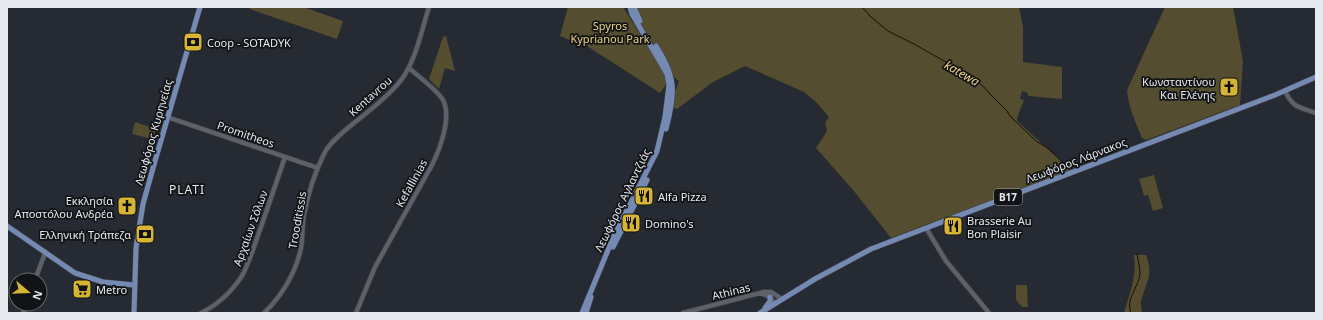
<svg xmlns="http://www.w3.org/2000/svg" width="1323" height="320" font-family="'Noto Sans',sans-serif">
<rect width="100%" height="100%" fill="#262a32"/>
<path fill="#554d2f" d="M 250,7 L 303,7 L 343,21 L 337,39 L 250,9 Z
M 568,7 L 623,7 L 665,73 L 668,82 L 660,93 L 576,39 L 572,41 L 560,36 Z
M 630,7 L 1019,7 L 1023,27 L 1023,62 L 1062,67 L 1062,99 L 1028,96 L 1028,93 L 1022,91 L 1020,99 L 1024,100 L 1017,118 L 1017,121 L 1071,170 L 891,238 L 853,190 L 816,148 L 827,131 L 825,123 L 829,117 L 816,102 L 804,92 L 745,66 L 713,82 L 677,109 L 670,106 L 679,81 L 675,78 Z
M 1165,7 L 1233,7 L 1243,61 L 1240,105 L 1146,140 L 1142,138 C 1135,121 1129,109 1127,90 Z
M 446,36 L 455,71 L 445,68 L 439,89 L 429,79 L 443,37 Z
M 135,122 L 156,129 L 153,139 L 132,134 Z
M 1154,175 L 1163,208 L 1153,211 L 1148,195 L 1144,196 L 1139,179 Z
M 1134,255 L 1146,255 C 1154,275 1146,282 1141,301 C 1140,305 1143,309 1141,313 L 1124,313 C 1130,293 1137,276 1134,255 Z
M 1016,285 L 1027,285 L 1028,307 L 1022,307 L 1016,300 Z"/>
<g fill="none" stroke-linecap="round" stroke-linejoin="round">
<path stroke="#160f00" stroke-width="1" d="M 862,7 L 871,17 L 888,31 L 914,44 L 967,74 L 983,86 L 990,94 L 1006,110 L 1011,117 L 1036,141 L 1048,148 L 1069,169
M 1131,313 C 1125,298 1139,288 1140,273 C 1140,267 1138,260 1137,254"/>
<defs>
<path id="minor" d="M 1285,91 C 1293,108 1299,107 1316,113
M 167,117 L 318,168
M 926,228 L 946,261 L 989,313
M 35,280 L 45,253
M 760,293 L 768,296 L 775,303
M 23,313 L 26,304
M 201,313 C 217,305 232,291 242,276 C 250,261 255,243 261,227 C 269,204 277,180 285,157
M 264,313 C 282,296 296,272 301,248 C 303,237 302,226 304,215 C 308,194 315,172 324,154 C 329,143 340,135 349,127 C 365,114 383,101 397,85 C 415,66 421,32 429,7
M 356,313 L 375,267 L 432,165 C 440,149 452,117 443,100 C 437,90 418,76 409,68
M 683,313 L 764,292 L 771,292 L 782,299"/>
<path id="major" d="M 634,7 L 640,21
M 656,46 C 677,78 675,94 666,129
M 7,226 L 75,273 L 103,282 L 134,285
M 613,247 L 647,180
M 765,308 L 770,301 L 770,297
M 134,313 L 136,248 L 143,204 L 155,161 L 200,7
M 582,313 L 613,238 L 657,151 L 665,117 L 669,85 L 667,74 L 632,14 L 630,7
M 586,313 L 591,297
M 760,313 L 815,279 L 871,249 L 1275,95 L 1316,77"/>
</defs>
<use href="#minor" stroke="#43464c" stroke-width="5.5"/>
<use href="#major" stroke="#43464c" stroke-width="6"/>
<use href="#minor" stroke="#5d616a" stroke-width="4"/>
<use href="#major" stroke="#758ab3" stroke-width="5"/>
</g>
<defs>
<symbol id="bank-square" viewBox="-11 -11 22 22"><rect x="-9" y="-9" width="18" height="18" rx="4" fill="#d6b534" stroke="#111316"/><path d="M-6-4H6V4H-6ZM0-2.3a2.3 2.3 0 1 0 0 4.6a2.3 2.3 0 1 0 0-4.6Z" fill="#111"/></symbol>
<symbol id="church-square" viewBox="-11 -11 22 22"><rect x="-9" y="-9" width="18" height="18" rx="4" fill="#d6b534" stroke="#111316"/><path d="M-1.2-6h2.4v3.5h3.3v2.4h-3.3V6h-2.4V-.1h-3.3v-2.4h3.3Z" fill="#111"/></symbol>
<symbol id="restaurant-square" viewBox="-11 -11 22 22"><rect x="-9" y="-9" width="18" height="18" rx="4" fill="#d6b534" stroke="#111316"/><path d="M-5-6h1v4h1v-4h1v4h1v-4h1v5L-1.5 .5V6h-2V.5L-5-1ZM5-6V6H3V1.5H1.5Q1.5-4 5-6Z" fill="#111"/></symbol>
<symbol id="supermarket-square" viewBox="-11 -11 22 22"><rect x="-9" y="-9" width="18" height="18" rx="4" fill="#d6b534" stroke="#111316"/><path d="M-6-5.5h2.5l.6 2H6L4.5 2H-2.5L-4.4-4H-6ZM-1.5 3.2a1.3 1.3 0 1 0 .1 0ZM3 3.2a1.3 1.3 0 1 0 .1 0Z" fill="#111"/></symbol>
</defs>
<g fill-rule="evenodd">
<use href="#bank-square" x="182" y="31" width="22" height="22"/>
<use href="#church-square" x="1218" y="76" width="22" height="22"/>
<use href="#restaurant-square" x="633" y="185" width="22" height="22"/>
<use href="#church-square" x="116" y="195" width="22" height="22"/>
<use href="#restaurant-square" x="620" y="212" width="22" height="22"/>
<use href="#restaurant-square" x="942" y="215" width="22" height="22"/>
<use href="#bank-square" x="134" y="223" width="22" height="22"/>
<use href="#supermarket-square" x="71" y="278" width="22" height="22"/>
</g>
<g text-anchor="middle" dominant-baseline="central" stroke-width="3.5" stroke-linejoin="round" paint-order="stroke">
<rect fill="#111316" stroke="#a6a9ad" stroke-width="1" x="994" y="189" width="28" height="16" rx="3"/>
<g font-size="10" font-weight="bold" fill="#e6e9ee">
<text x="1008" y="197">B17</text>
</g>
<g font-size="11" fill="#ebd484" stroke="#111316">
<text x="610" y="25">Spyros<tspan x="610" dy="13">Kyprianou Park</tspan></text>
</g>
<g font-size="11" fill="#e6e9ee" stroke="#111316" text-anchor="start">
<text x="207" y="42">Coop - SOTADYK</text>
<text x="1215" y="81" text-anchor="end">Κωνσταντίνου<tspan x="1215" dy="13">Και Ελένης</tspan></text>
<text x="658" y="196">Alfa Pizza</text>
<text x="113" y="200" text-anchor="end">Εκκλησία<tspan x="113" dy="13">Αποστόλου Ανδρέα</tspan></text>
<text x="967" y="220">Brasserie Au<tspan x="967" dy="13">Bon Plaisir</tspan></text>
<text x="645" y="223">Domino's</text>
<text x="131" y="234" text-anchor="end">Ελληνική Τράπεζα</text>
<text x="96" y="289">Metro</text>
</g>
<g font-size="11" fill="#e6e9ee" stroke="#111316">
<text transform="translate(370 96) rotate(-42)">Kentavrou</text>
<text transform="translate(153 132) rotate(-74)">Λεωφόρος Κυρηνείας</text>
<text transform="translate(246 134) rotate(19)">Promitheos</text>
<text transform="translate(1076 160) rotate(-21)">Λεωφόρος Λάρνακος</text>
<text transform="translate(411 183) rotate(-61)">Kefallinias</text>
<text transform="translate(622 200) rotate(-64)">Λεωφόρος Αγλαντζιάς</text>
<text transform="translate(297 220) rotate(-80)">Trooditissis</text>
<text transform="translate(250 228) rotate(-70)">Αρχαίων Σόλων</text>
<text transform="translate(731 291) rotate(-14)">Athinas</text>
</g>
<g font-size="12" font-style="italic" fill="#edd686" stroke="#111316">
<text transform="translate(962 73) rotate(30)">katewa</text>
</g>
<g font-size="12" letter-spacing="1" fill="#e6e9ee" stroke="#111316">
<text x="187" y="189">PLATI</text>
</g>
</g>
<rect width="1323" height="320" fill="none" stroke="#e6e9ee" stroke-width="16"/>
<g transform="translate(28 292) rotate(109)"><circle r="19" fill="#111316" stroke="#66696c"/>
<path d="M0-3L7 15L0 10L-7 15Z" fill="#d6b534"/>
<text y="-6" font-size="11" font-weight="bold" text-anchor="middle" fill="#e6e9ee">N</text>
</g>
</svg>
